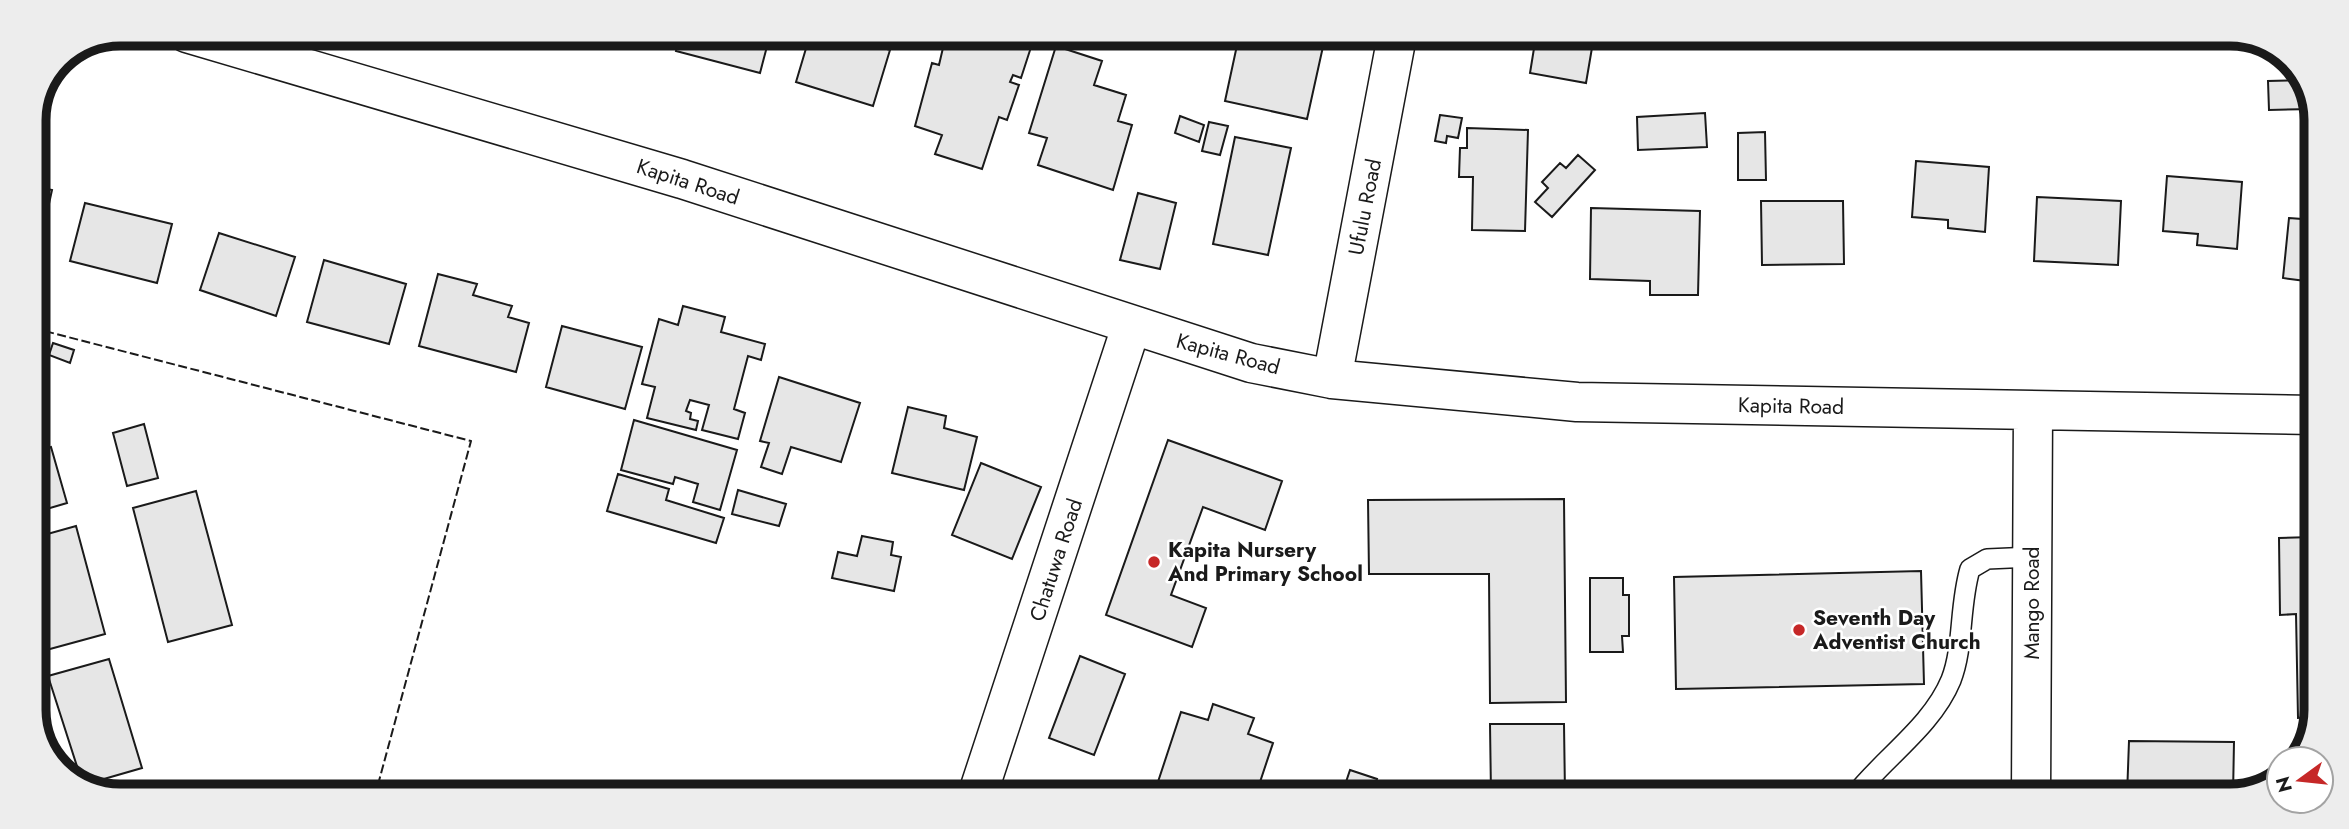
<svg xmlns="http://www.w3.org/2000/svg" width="2349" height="829" font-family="Jost,sans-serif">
<rect width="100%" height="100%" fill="#fff"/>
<path fill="#e6e6e6" stroke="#1a1a1a" stroke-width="2" d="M 680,34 L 770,35 L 760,73 L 676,51 Z
M 810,35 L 841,35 L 890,50 L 873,106 L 796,82 Z
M 946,35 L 1014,35 L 1033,41 L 1021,78 L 1013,75 L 1010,82 L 1019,85 L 1007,120 L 999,117 L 982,169 L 935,154 L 942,135 L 915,126 L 932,63 L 939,65 Z
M 1239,36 L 1311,36 L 1310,39 L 1324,42 L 1307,119 L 1225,101 Z
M 1536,36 L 1594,36 L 1586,83 L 1530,73 Z
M 1056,46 L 1102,61 L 1094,85 L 1126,95 L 1118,121 L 1132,125 L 1113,190 L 1038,165 L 1047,138 L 1029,133 Z
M 2303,80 L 2314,109 L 2269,110 L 2268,81 Z
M 1705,113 L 1707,147 L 1638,150 L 1637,117 Z
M 1440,115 L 1462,118 L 1458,138 L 1447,136 L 1446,143 L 1435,141 Z
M 1180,116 L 1204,125 L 1199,142 L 1175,133 Z
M 1209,122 L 1228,126 L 1220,155 L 1202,151 Z
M 1467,128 L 1528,130 L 1525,231 L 1472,230 L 1473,177 L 1459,177 L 1460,148 L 1467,148 Z
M 1765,132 L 1766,180 L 1738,180 L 1738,133 Z
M 1235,137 L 1291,148 L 1268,255 L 1213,244 Z
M 1578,155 L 1595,170 L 1552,217 L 1535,202 L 1548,188 L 1542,182 L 1560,163 L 1566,168 Z
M 1916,161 L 1989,167 L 1985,232 L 1948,228 L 1948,220 L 1912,217 Z
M 2167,176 L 2242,182 L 2237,249 L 2197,245 L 2198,234 L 2163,231 Z
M 33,186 L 52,190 L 38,254 L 33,253 Z
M 1138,193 L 1176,203 L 1160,269 L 1120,260 Z
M 2037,197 L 2121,201 L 2118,265 L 2034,261 Z
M 1761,201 L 1843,201 L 1844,264 L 1762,265 Z
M 85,203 L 172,224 L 157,283 L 70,261 Z
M 1591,208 L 1700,211 L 1698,295 L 1650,295 L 1650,281 L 1590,279 Z
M 2289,218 L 2315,220 L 2314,282 L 2283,278 Z
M 219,233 L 295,257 L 276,316 L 200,290 Z
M 324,260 L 406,284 L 389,344 L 307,322 Z
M 438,274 L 477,284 L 473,295 L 512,306 L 508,317 L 529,323 L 516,372 L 419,346 Z
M 683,306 L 725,317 L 721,332 L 765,344 L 761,360 L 748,356 L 734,409 L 745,413 L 738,439 L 702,430 L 709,405 L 690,400 L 686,411 L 691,413 L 690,419 L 698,421 L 696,430 L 647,418 L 655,387 L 642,384 L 659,319 L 678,325 Z
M 562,326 L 642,347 L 625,409 L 546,387 Z
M 53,343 L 74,350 L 70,363 L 49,355 Z
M 779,377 L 860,403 L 841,462 L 791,447 L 782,474 L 761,467 L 769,443 L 760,441 Z
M 908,407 L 946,416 L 944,428 L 977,437 L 964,490 L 892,473 Z
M 634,420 L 737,450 L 720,510 L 693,502 L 698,484 L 675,477 L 673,484 L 621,470 Z
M 144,424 L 158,478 L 127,486 L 113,433 Z
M 1168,440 L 1282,481 L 1265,530 L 1203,507 L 1171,595 L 1206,608 L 1192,647 L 1106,615 Z
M 51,447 L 67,503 L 33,513 L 33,452 Z
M 981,463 L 1041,487 L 1012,559 L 952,535 Z
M 618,474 L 669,489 L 666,500 L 724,518 L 716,543 L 607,511 Z
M 738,490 L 786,504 L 779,526 L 732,514 Z
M 196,491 L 232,625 L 168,642 L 133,508 Z
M 1564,499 L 1566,702 L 1490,703 L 1489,574 L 1369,574 L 1368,500 Z
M 76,526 L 105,634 L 39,652 L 33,630 L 33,538 Z
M 862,536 L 893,542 L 891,555 L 901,557 L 894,591 L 832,578 L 838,552 L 857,556 Z
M 2313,537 L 2311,717 L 2298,718 L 2296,614 L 2280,615 L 2279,538 Z
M 1921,571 L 1924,684 L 1676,689 L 1674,577 Z
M 1590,578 L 1623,578 L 1623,595 L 1629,595 L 1629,636 L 1622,636 L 1623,652 L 1590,652 Z
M 1080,656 L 1125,674 L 1094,755 L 1049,738 Z
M 109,659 L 142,768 L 83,785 L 48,676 Z
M 1213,704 L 1254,718 L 1248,734 L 1273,743 L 1256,794 L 1154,794 L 1181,712 L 1208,720 Z
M 1490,724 L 1564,724 L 1565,794 L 1491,794 Z
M 2129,741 L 2234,742 L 2233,795 L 2127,796 Z
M 1350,770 L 1377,779 L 1372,794 L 1342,794 Z"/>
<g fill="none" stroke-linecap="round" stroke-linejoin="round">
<defs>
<path id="lane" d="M 1855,795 C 1885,757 1932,726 1951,680 C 1964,647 1959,606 1970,569 L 1987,559 L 2032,557"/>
<path id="street" d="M 187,33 L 682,179 L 1251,363 L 1332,379 L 1577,402 L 2313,415
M 1332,379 L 1397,36
M 978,793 L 1131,327
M 2031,795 L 2033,411"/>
</defs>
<use href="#lane" stroke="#1a1a1a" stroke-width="22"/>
<use href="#street" stroke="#1a1a1a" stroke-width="41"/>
<use href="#lane" stroke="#fff" stroke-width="19"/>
<use href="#street" stroke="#fff" stroke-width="38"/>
<path stroke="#1a1a1a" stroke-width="2" stroke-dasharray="9 3.5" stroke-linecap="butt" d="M 33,328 L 471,441 L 376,792"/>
</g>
<g fill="#c62828" stroke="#fff" stroke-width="2.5">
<circle cx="1154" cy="562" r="7"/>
<circle cx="1799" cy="630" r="7"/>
</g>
<g text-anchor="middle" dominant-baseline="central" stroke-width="5" stroke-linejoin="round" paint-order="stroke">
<g font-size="21" fill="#1a1a1a" stroke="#fff">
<text transform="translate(688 182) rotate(18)">Kapita Road</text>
<text transform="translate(1365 207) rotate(-79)">Ufulu Road</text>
<text transform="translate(1228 354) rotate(15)">Kapita Road</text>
<text transform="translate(1791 406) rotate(1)">Kapita Road</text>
<text transform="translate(1056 560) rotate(-72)">Chatuwa Road</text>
<text transform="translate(2032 603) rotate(-90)">Mango Road</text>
</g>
<g font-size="21" font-weight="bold" fill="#1a1a1a" stroke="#fff" text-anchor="start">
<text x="1168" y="550">Kapita Nursery<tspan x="1168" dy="24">And Primary School</tspan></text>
<text x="1813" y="618">Seventh Day<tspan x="1813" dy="24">Adventist Church</tspan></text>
</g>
</g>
<path d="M0 0H2349V829H0ZM120 46H2230A74 74 0 0 1 2304 120V710A74 74 0 0 1 2230 784H120A74 74 0 0 1 46 710V120A74 74 0 0 1 120 46Z" fill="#ededed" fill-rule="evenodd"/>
<path fill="none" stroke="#1a1a1a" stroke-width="9" d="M120 46H2230A74 74 0 0 1 2304 120V710A74 74 0 0 1 2230 784H120A74 74 0 0 1 46 710V120A74 74 0 0 1 120 46Z"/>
<g transform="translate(2300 780) rotate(255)"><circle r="33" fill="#ffffff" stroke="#a3a3a3" stroke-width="2"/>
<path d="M0-5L12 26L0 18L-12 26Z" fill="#c62828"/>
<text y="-10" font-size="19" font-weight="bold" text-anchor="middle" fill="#1a1a1a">N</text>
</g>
</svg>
